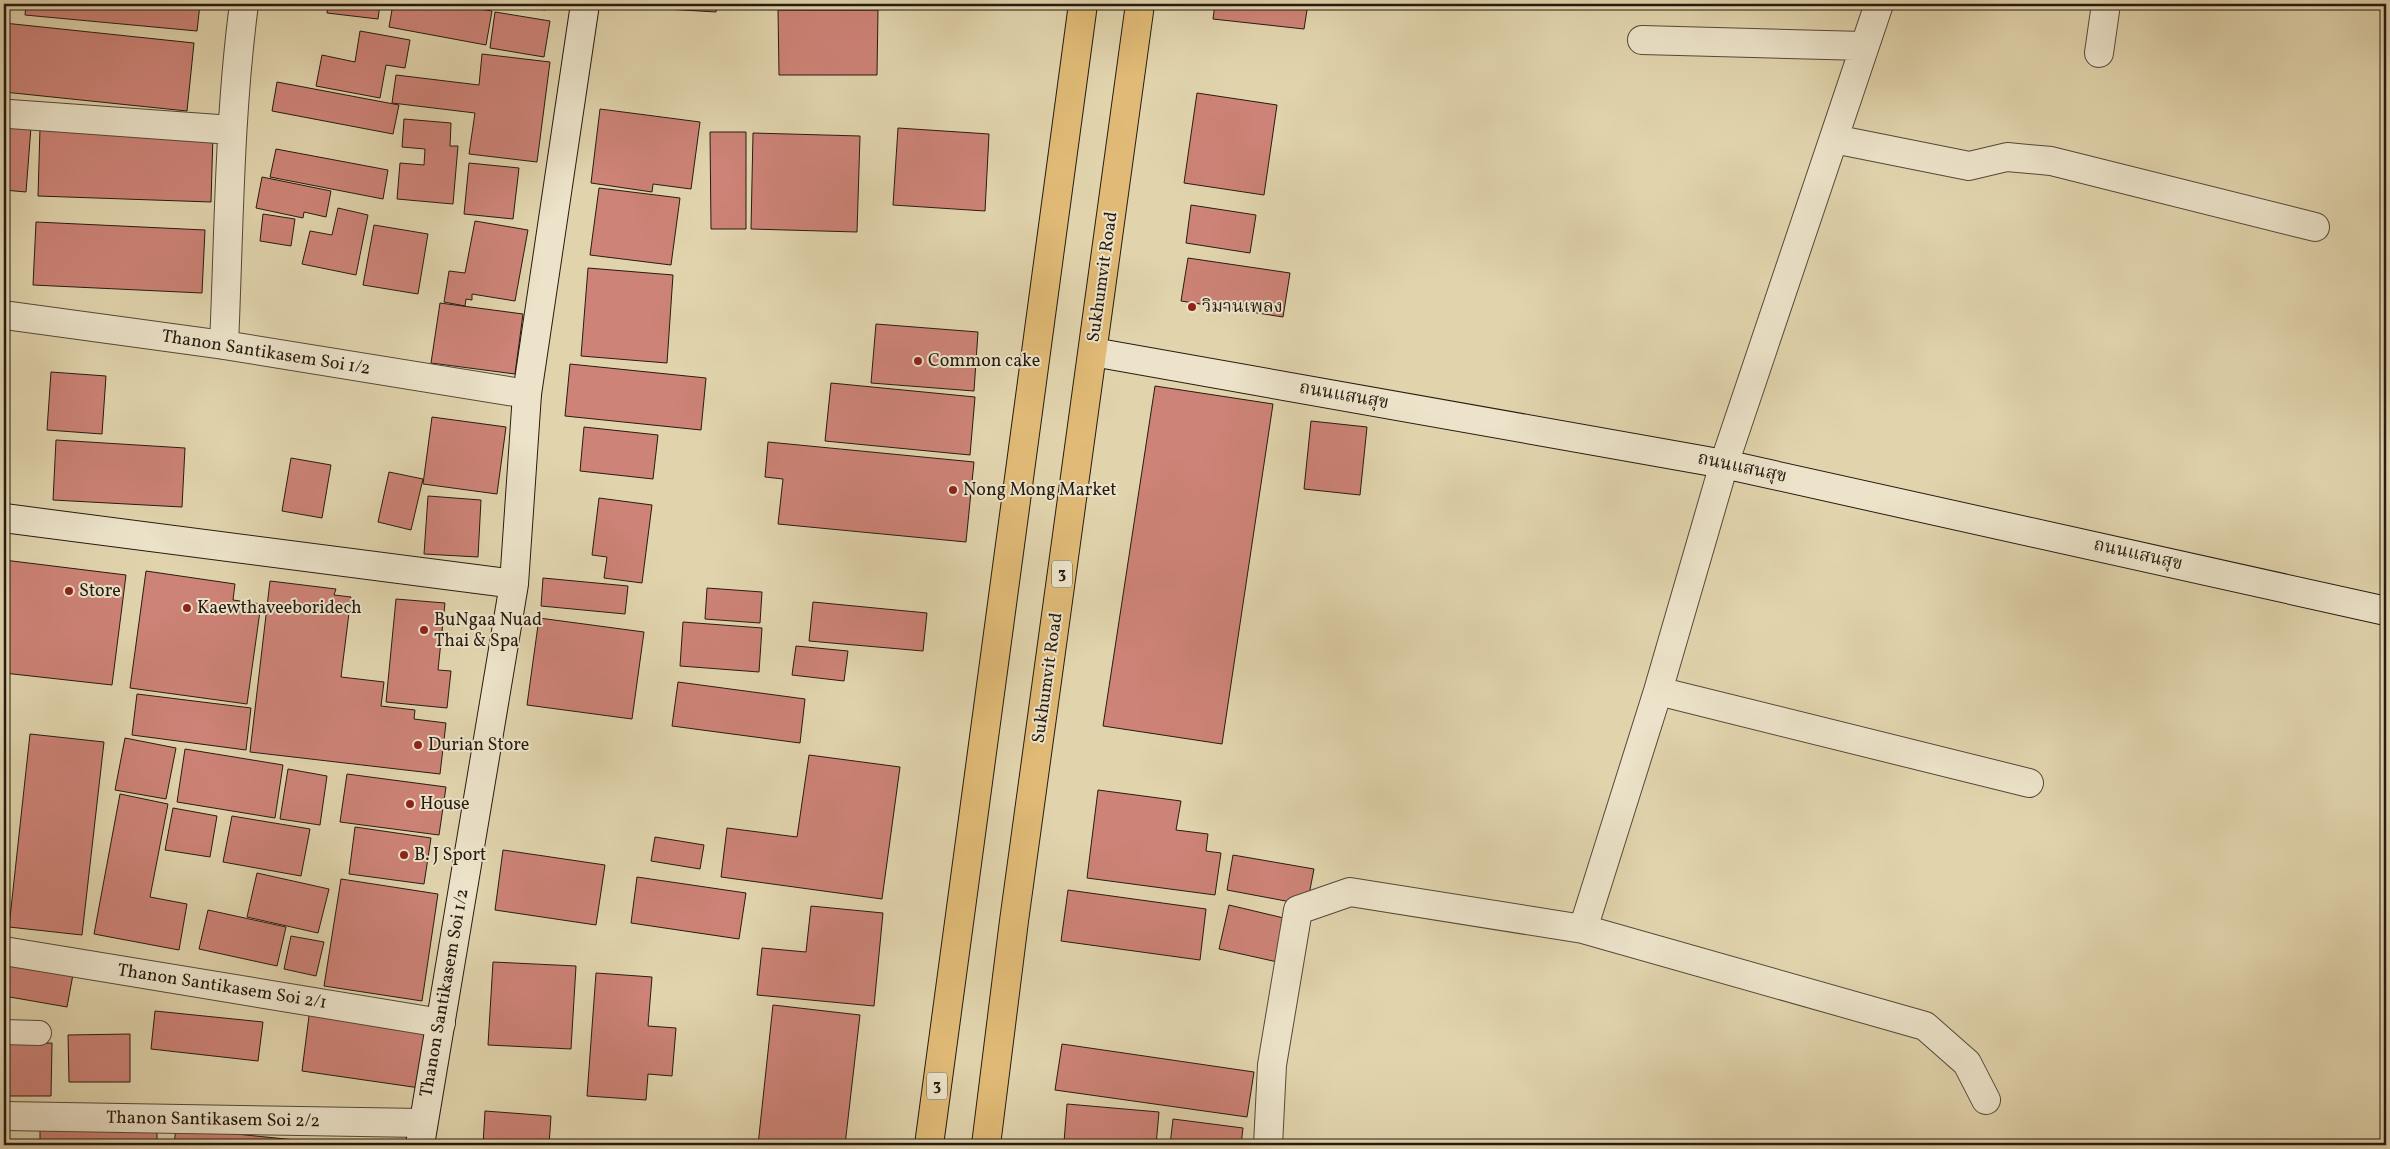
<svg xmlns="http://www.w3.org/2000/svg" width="2390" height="1149" font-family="Vollkorn,'Noto Serif Thai',serif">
<rect width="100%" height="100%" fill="#e1d4ad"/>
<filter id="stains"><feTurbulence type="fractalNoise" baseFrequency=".004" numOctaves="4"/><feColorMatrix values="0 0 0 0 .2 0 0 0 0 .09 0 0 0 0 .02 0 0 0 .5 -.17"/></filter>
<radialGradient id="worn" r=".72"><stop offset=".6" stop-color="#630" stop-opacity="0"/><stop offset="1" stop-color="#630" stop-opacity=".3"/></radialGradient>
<path fill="#cd8377" stroke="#261b10" d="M 26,4 L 200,4 L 197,31 L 25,15 Z
M 328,4 L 380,4 L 378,19 L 327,13 Z
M 393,4 L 450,4 L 492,11 L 486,45 L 389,27 Z
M 508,4 L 546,4 L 545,10 Z
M 632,4 L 717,4 L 716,12 L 632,7 Z
M 1215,4 L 1308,4 L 1304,29 L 1213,19 Z
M 778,10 L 878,10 L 877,75 L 779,75 Z
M 495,12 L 550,21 L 544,57 L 490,48 Z
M 4,23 L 194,43 L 187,111 L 4,92 Z
M 360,31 L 410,40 L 405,68 L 386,65 L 380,98 L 316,86 L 322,55 L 355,62 Z
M 482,54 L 550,62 L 537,162 L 469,154 L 475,113 L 392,103 L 396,75 L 479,85 Z
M 277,82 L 399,105 L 393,134 L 272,111 Z
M 1197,93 L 1277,105 L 1264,195 L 1184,183 Z
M 600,109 L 700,122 L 691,189 L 653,184 L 652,192 L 591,183 Z
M 404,119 L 451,123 L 450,146 L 458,146 L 453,204 L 397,199 L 400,163 L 424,165 L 425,149 L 402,147 Z
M 4,125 L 31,127 L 26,192 L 4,190 Z
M 40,128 L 213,134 L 211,202 L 38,196 Z
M 898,128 L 989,134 L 985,211 L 893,205 Z
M 710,132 L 746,132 L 746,229 L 711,229 Z
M 753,133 L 860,136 L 857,232 L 751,229 Z
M 276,149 L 388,170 L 383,199 L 270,177 Z
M 469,163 L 519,168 L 513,219 L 464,214 Z
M 262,177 L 331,191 L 326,217 L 304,212 L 303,218 L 256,208 Z
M 599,188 L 680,198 L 671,265 L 590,255 Z
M 1191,205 L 1256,215 L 1250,253 L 1186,243 Z
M 338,208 L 368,215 L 356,275 L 302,264 L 310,231 L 332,235 Z
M 263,214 L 295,219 L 291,246 L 260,241 Z
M 475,221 L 528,230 L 515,301 L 472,294 L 472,300 L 466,299 L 465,306 L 444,302 L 449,271 L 465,273 Z
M 36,222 L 205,230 L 202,293 L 33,285 Z
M 374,225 L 428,234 L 418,294 L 363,285 Z
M 1188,258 L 1290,273 L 1283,317 L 1181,301 Z
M 588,268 L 673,275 L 667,363 L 581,356 Z
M 440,303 L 523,314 L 515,374 L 431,363 Z
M 876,324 L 978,332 L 974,391 L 871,383 Z
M 570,364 L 706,378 L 701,430 L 565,416 Z
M 51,372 L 106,376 L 102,434 L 47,430 Z
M 831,383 L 975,397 L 970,455 L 825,441 Z
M 1155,386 L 1273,404 L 1222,744 L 1103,726 Z
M 432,417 L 506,427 L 497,494 L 423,484 Z
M 1311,421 L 1367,427 L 1360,495 L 1304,489 Z
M 584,427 L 658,435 L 653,479 L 580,471 Z
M 56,440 L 185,448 L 182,507 L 53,500 Z
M 768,442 L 974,462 L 966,542 L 778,524 L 783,479 L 765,477 Z
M 291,458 L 331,465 L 322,518 L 282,511 Z
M 389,472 L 423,479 L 411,530 L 378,522 Z
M 428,496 L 481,500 L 478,557 L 424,554 Z
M 599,498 L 652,505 L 642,583 L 604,578 L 607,557 L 592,555 Z
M 4,560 L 126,575 L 112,685 L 4,673 Z
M 146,571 L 235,584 L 233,600 L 261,604 L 247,704 L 130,688 Z
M 543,578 L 628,586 L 625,614 L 541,606 Z
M 270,581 L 336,589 L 334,595 L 351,597 L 341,677 L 384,682 L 381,706 L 415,710 L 414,719 L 446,723 L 440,774 L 250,752 Z
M 707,588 L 762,592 L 760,623 L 705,619 Z
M 396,599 L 445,603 L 438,670 L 451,671 L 447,708 L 386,702 Z
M 813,602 L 927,613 L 923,651 L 809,641 Z
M 539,618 L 644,632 L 632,719 L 527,705 Z
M 683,622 L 762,628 L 759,672 L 680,666 Z
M 796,646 L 848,651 L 844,681 L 792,675 Z
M 678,682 L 805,699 L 800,743 L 672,726 Z
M 137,694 L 251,708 L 246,750 L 132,735 Z
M 30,734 L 104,742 L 82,935 L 9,927 Z
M 125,738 L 176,748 L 166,799 L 115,790 Z
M 185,749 L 283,765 L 275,818 L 177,802 Z
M 809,755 L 900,767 L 882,899 L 721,877 L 727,828 L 797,837 Z
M 288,769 L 327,776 L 320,825 L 280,819 Z
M 347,774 L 446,787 L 439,835 L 340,822 Z
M 1098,790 L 1181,801 L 1176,830 L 1208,834 L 1206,851 L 1221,853 L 1215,895 L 1087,878 Z
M 120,794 L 168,804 L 150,897 L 187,904 L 179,950 L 94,934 Z
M 173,808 L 217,816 L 210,857 L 165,850 Z
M 232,816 L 310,829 L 301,876 L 223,862 Z
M 355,827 L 431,838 L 424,884 L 349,874 Z
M 655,837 L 704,845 L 700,869 L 651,861 Z
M 503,850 L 605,865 L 596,925 L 495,910 Z
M 1233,855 L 1314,869 L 1307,905 L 1227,890 Z
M 257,873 L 329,889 L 318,933 L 247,917 Z
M 637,877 L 746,893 L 739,939 L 631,923 Z
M 341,879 L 438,894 L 422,1001 L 324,986 Z
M 1068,890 L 1206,909 L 1200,960 L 1061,941 Z
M 1229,905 L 1292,920 L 1282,963 L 1219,949 Z
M 811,906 L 883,913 L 874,1006 L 757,995 L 762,948 L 806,952 Z
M 208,910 L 286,927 L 277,966 L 199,949 Z
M 291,936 L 324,942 L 316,976 L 284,969 Z
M 4,956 L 74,969 L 67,1007 L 4,996 Z
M 493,962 L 576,966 L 571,1049 L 488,1045 Z
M 596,973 L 652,977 L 648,1026 L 676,1028 L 672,1076 L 648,1074 L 646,1100 L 587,1096 Z
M 773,1005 L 860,1015 L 845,1145 L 758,1145 Z
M 310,1008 L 429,1024 L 420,1088 L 302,1071 Z
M 155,1011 L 263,1022 L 258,1061 L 151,1049 Z
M 130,1034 L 130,1082 L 69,1082 L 68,1035 Z
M 52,1043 L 51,1096 L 4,1096 L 4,1044 Z
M 1062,1044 L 1254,1072 L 1247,1117 L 1055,1090 Z
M 1067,1104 L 1159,1112 L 1156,1145 L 1098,1145 L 1064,1142 Z
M 485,1111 L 551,1116 L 549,1145 L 483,1145 Z
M 1173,1119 L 1243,1128 L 1241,1145 L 1170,1145 Z
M 40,1127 L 157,1127 L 157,1145 L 40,1145 Z
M 176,1128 L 345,1145 L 174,1145 Z"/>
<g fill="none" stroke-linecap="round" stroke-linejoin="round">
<defs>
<path id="lane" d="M 4,1032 L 39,1033"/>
<path id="street" d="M 1642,40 L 1864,46
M 2099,53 L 2106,4
M 10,114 L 232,130
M 1834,139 L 1969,166 L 2007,157 L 2051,161 L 2315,227
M 4,315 L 224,345 L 527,394
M 224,345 C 229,231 229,117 244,4
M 1658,691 L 2029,783
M 1583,929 L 1925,1026 L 1967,1063 L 1986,1100
M 4,951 L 441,1023
M 4,1116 L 422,1123
M 1268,1145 L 1272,1065 L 1298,910 L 1350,892 L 1583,929 L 1658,691 L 1724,464 L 1879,4"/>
<path id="secondary" d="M 1093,352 L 1724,464 L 2386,611
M 4,518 L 514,584
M 420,1145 L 514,584 L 527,394 L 585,4"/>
<path id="primary" d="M 929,1145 L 1083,4
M 986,1145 L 1014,921 L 1140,4"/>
</defs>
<use href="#lane" stroke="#554937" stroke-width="26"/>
<use href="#street" stroke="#554937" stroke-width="30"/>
<use href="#secondary" stroke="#261b10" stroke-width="30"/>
<use href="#primary" stroke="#261b10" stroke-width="30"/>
<use href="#lane" stroke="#ece3ca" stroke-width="24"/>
<use href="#street" stroke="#ece3ca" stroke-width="28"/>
<use href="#secondary" stroke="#ece3ca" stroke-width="28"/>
<use href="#primary" stroke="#e0ba76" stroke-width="28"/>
</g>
<g fill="#8f2418" stroke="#ece3ca" stroke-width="2">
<circle cx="1192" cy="307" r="5"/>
<circle cx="918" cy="361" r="5"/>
<circle cx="953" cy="490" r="5"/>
<circle cx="69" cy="591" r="5"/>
<circle cx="187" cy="608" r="5"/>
<circle cx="424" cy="630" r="5"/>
<circle cx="418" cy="745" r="5"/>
<circle cx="410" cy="804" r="5"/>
<circle cx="404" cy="855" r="5"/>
</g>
<g text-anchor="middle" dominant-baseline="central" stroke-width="4" stroke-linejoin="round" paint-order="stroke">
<g fill="#ece3ca" stroke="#615748" stroke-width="1">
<rect x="1052" y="560.5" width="20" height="27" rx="4"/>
<rect x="927" y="1072.5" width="20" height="27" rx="4"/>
</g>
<g font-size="16" font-weight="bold" fill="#261b10">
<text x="1062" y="574">3</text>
<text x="937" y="1086">3</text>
</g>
<g font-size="18" fill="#261b10" stroke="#ece3ca">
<text transform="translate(1103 277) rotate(-82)">Sukhumvit Road</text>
<text transform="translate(266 353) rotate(9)">Thanon Santikasem Soi 1/2</text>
<text transform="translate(1344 396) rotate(10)">ถนนแสนสุข</text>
<text transform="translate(1742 468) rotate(12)">ถนนแสนสุข</text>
<text transform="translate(2138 555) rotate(13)">ถนนแสนสุข</text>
<text transform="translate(1048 678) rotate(-82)">Sukhumvit Road</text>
<text transform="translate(222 987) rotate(9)">Thanon Santikasem Soi 2/1</text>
<text transform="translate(445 993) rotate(-80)">Thanon Santikasem Soi 1/2</text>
<text transform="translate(213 1120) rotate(1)">Thanon Santikasem Soi 2/2</text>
</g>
<g font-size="18" fill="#261b10" stroke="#ece3ca" text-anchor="start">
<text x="1202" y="307">วิมานเพลง</text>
<text x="928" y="361">Common cake</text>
<text x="963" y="490">Nong Mong Market</text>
<text x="79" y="591">Store</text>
<text x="197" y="608">Kaewthaveeboridech</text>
<text x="434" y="620">BuNgaa Nuad<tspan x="434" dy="21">Thai &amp; Spa</tspan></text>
<text x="428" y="745">Durian Store</text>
<text x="420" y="804">House</text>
<text x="414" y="855">B. J Sport</text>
</g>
</g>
<rect width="2390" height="1149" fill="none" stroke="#e1d4ad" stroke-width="20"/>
<rect x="5" y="5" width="2380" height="1139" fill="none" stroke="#261b10" stroke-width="2.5"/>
<rect x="10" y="10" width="2370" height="1129" fill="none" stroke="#261b10"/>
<rect width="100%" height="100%" filter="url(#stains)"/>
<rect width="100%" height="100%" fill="url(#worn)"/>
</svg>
